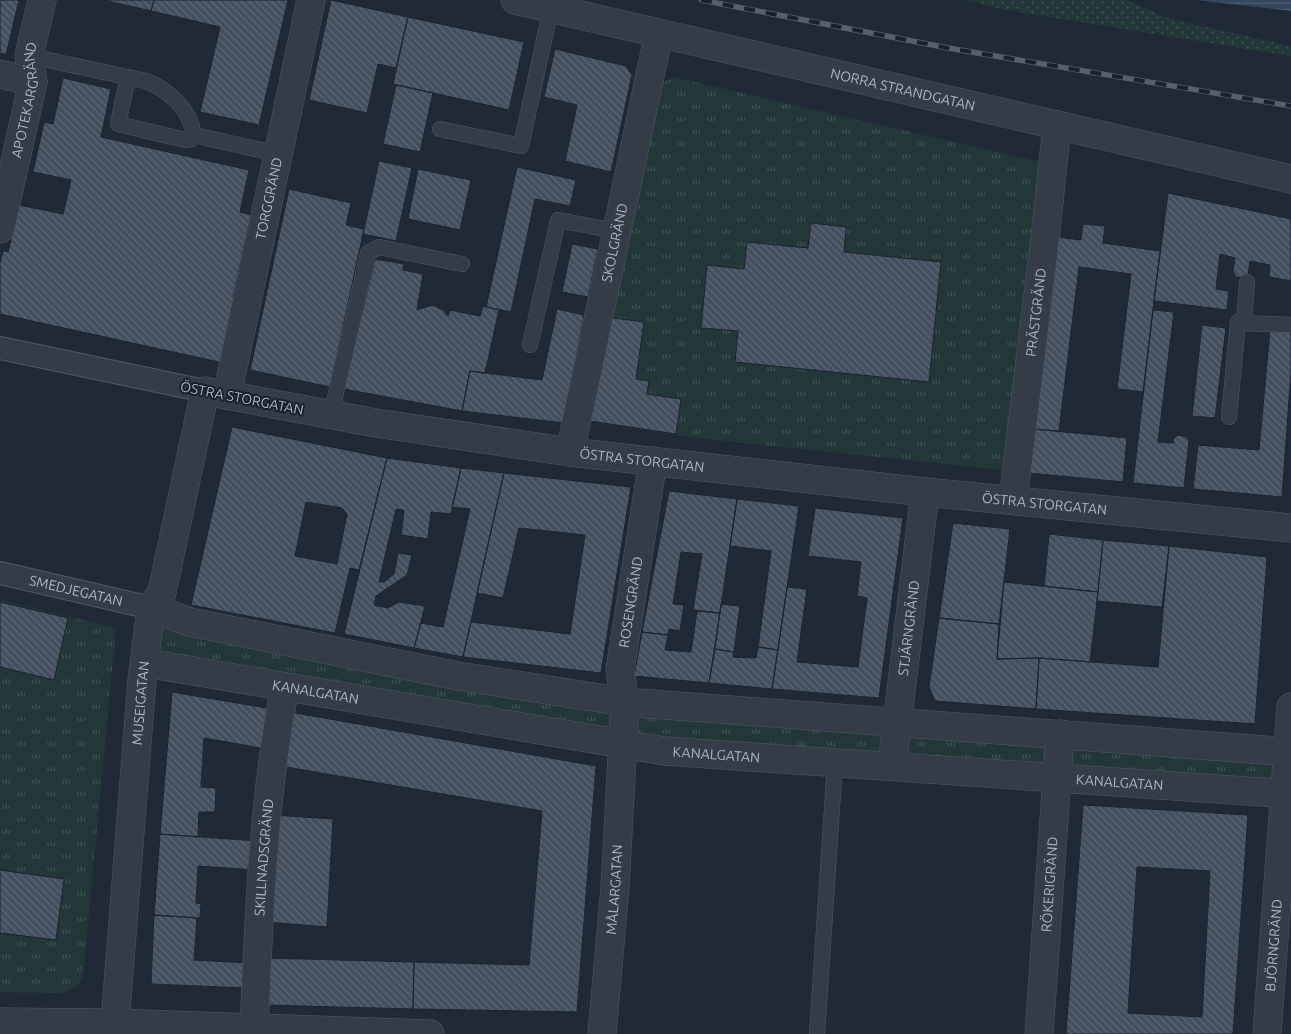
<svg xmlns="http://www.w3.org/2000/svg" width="1291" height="1034" font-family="Ubuntu,sans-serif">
<defs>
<pattern id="grass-dots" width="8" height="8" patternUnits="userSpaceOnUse" patternTransform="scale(1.25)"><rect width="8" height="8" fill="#233739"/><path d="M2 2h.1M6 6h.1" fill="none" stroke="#405254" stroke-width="1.8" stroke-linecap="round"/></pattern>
<pattern id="park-tufts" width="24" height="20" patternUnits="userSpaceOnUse" patternTransform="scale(1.25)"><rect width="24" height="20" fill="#233739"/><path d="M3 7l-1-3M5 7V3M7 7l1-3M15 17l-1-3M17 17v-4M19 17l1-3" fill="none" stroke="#405254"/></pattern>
<pattern id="water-rules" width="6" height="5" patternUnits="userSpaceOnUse" patternTransform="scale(1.25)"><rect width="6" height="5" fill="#34455e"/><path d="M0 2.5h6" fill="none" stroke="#4f5e73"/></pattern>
<pattern id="building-back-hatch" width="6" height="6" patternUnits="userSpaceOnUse" patternTransform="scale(1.25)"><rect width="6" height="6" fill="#434f5f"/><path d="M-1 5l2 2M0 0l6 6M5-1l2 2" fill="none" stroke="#5c6674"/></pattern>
</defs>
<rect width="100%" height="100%" fill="#202a37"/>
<path fill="url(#grass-dots)" d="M 966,0 L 1126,0 L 1170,19 L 1291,46 L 1291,56 L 1006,10 Z"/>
<path fill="url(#park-tufts)" d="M 673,77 L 1044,163 L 1003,470 L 689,437 L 590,421 L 650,90 Z
M 0,600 L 116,628 L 83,975 L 78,986 L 63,993 L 0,992 Z
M 151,608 L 458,676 L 1291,752 L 1291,794 L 835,763 L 146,663 Z"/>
<path fill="url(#water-rules)" d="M 1196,0 L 1291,0 L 1291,11 Z"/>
<path fill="url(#building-back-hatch)" stroke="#1b232e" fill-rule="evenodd" d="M 0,0 L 19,0 L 6,55 L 0,53 Z
M 103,0 L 154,0 L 151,11 Z
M 154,0 L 288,0 L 259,125 L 200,112 L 220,27 L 151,11 Z
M 331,0 L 408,17 L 396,68 L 378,64 L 367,113 L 309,100 Z
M 408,17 L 524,42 L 509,110 L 393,84 Z
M 555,49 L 626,66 L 632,75 L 611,172 L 565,161 L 577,105 L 544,97 Z
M 63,78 L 111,89 L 101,137 L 249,170 L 240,212 L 251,215 L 233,297 L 242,299 L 228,364 L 0,314 L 0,263 L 3,251 L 8,252 L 19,205 L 63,214 L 71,180 L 33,172 L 44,122 L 53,124 Z
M 396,85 L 433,93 L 420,152 L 383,144 Z
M 379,161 L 412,168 L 396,241 L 363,234 Z
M 517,167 L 576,180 L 570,206 L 535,199 L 511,312 L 486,307 Z
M 418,169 L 471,180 L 460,230 L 408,219 Z
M 289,189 L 351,203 L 346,225 L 364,229 L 330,387 L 250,370 Z
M 1168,193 L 1291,219 L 1291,281 L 1269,277 L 1270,265 L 1250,261 L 1248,275 L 1242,278 L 1236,277 L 1233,271 L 1235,258 L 1220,254 L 1216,289 L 1229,291 L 1227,310 L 1154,301 Z
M 811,223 L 846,227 L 844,252 L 941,262 L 929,382 L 735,362 L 738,331 L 701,328 L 707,265 L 744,269 L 747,242 L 808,248 Z
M 1083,224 L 1105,226 L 1103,243 L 1160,251 L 1143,392 L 1117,389 L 1131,274 L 1079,267 L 1059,431 L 1033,429 L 1058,237 L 1081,240 Z
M 572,244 L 598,249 L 588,297 L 562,292 Z
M 375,259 L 404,264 L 403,270 L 423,274 L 417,310 L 432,305 L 443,310 L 448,316 L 450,310 L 480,316 L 483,306 L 499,310 L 485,373 L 470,371 L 462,411 L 344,389 Z
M 557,309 L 584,315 L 564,423 L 462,411 L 470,371 L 542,380 Z
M 1153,310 L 1174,312 L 1158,442 L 1173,443 L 1174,438 L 1178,435 L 1186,437 L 1189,441 L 1184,488 L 1133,483 Z
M 606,317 L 644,322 L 636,379 L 649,381 L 647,394 L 681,399 L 676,434 L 590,421 Z
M 1202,325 L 1226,328 L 1215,418 L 1192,416 Z
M 1270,330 L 1291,332 L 1291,373 L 1282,497 L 1193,489 L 1198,445 L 1259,450 Z
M 232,427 L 387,458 L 359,570 L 350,568 L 335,633 L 191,605 ZM 306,502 L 342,508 L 347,514 L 337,564 L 295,556 Z
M 1033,429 L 1127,438 L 1123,482 L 1028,473 Z
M 387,458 L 461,468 L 451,514 L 431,512 L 428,539 L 401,535 L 404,510 L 396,509 L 379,582 L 384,582 L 394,574 L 398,553 L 412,555 L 407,575 L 376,596 L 374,605 L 388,608 L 399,602 L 425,606 L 414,648 L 344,634 Z
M 461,468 L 504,473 L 463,657 L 414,648 L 421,623 L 443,627 L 470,509 L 452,507 Z
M 504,473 L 631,487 L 601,673 L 463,657 L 471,622 L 570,634 L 585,535 L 519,528 L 503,598 L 477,593 Z
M 669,491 L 737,499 L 720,613 L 693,610 L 702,554 L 681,552 L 673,604 L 684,605 L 680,631 L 669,629 L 668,635 L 642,632 Z
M 737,499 L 799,506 L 778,650 L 758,647 L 771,551 L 730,546 Z
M 815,508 L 903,518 L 879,698 L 772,689 L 787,587 L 807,589 L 797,662 L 858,667 L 867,598 L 857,596 L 861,562 L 808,556 Z
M 953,523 L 1010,529 L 999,624 L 939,618 Z
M 1049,534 L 1103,540 L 1098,592 L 1044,586 Z
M 1103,540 L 1169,546 L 1162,607 L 1097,601 Z
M 1169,546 L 1267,557 L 1255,724 L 1036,709 L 1039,658 L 1158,667 Z
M 1004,582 L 1098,592 L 1090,662 L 1039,658 L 997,659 Z
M 0,602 L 68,618 L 54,680 L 0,667 Z
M 721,604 L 740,606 L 734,652 L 715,649 Z
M 697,611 L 720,613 L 709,683 L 634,676 L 642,632 L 668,635 L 665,650 L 691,652 Z
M 939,618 L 999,624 L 997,659 L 1039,658 L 1036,709 L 935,701 L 929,687 Z
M 758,647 L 778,650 L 772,689 L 709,683 L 715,649 L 734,652 L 733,657 L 756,658 Z
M 172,692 L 273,709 L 266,749 L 204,738 L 201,787 L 216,788 L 215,812 L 199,812 L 198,837 L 160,834 Z
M 290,712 L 596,766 L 577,1012 L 413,1009 L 414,962 L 529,965 L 542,811 L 280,766 Z
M 1083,805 L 1248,815 L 1233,1034 L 1066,1034 ZM 1137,867 L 1210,871 L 1202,1017 L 1128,1013 Z
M 273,815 L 333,819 L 327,927 L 267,922 Z
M 160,834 L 258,841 L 256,870 L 198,866 L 196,903 L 201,904 L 200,918 L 154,915 Z
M 0,870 L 64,879 L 56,940 L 0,933 Z
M 154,915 L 197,918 L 194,960 L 248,963 L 246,988 L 151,984 Z
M 266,958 L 414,962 L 413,1009 L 265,1005 Z"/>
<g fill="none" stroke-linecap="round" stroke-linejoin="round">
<defs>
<path id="service" d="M 29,56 L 146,81 C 169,90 190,109 194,135 L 278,154
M 128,77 L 118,124 L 185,140 L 191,139 L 194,135
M 440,129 L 521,146 L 551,8
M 1247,282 L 1244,323 L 1291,325
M 530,345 L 558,220 L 616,231
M 331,415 L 368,253 L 379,247 L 462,264
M 1229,417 L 1238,322 L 1244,323
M 817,1034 L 835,763"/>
<g id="pedestrian">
<path d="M 0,348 L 205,391"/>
<path id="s1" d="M 0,573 L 151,608"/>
</g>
<g id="minor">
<path d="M 0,74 L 33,82"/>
<path id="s2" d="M 0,229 L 33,82 L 29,56 L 42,0"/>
<path id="s3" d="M 227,395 L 311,0"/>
<path id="s4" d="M 570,452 L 659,33"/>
<path id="s5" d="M 1013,500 L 1046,230 L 1057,125"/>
<path d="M 151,608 L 190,622 L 458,676 L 625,702 L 1291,752"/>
<path id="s6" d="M 146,663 L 664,751 L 1291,794"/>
<path id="s7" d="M 892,766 L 925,492"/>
<path d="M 0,1022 L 115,1023 L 430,1034"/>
<path id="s8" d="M 115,1023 L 142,680 L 151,608 L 162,592 L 205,391 L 376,423 L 570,452 L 925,492 L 1291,528"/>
<path id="s9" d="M 254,1029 C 259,915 263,799 285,687"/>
<path id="s10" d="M 602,1034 L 615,888 L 625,702 L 620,670 L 653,461"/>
<path id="s11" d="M 1039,1034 L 1060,734"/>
<path id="s12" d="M 1267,1034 L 1291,707"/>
</g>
<g id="tertiary">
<path id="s13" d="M 515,0 L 1291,179"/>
</g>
</defs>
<use href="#service" stroke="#515965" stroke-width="16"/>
<use href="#pedestrian" stroke="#515965" stroke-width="24"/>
<use href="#minor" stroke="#515965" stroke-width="29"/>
<use href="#tertiary" stroke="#515965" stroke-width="29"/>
<use href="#service" stroke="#343c47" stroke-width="15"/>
<use href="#pedestrian" stroke="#343c47" stroke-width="22"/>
<use href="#minor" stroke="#343c47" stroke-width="28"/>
<use href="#tertiary" stroke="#343c47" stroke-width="28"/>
<defs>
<path id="rail" d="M 701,0 L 948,48 L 1291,106"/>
</defs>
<use href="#rail" stroke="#555f6e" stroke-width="5.5"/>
<use href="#rail" stroke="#19212c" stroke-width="4" stroke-dasharray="11" stroke-linecap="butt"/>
</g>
<g text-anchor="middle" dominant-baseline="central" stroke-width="4" stroke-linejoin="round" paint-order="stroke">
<g font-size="14" fill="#aeb6c4" stroke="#19212c">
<text stroke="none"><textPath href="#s13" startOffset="398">NORRA STRANDGATAN</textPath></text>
<text stroke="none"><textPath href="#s2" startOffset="132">APOTEKARGRÄND</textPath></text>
<text stroke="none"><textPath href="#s3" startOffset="201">TORGGRÄND</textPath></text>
<text stroke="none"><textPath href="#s4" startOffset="214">SKOLGRÄND</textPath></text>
<text stroke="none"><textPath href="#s5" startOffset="189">PRÄSTGRÄND</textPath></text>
<text transform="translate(242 398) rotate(11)">ÖSTRA STORGATAN</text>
<text stroke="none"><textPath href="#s8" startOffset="1084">ÖSTRA STORGATAN</textPath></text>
<text stroke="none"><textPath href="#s8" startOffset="1489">ÖSTRA STORGATAN</textPath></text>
<text stroke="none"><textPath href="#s1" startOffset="78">SMEDJEGATAN</textPath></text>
<text stroke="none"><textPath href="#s10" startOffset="434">ROSENGRÄND</textPath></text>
<text stroke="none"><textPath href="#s7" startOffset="139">STJÄRNGRÄND</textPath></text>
<text stroke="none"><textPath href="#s6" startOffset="172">KANALGATAN</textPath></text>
<text stroke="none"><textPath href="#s8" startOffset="321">MUSEIGATAN</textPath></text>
<text stroke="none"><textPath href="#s6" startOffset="578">KANALGATAN</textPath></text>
<text stroke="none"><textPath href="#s6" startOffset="982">KANALGATAN</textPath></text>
<text stroke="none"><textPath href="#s9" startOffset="172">SKILLNADSGRÄND</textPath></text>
<text stroke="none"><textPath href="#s11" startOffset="150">RÖKERIGRÄND</textPath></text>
<text stroke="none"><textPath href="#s10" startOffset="145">MÅLARGATAN</textPath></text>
<text stroke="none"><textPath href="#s12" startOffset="89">BJÖRNGRÄND</textPath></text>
</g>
</g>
</svg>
